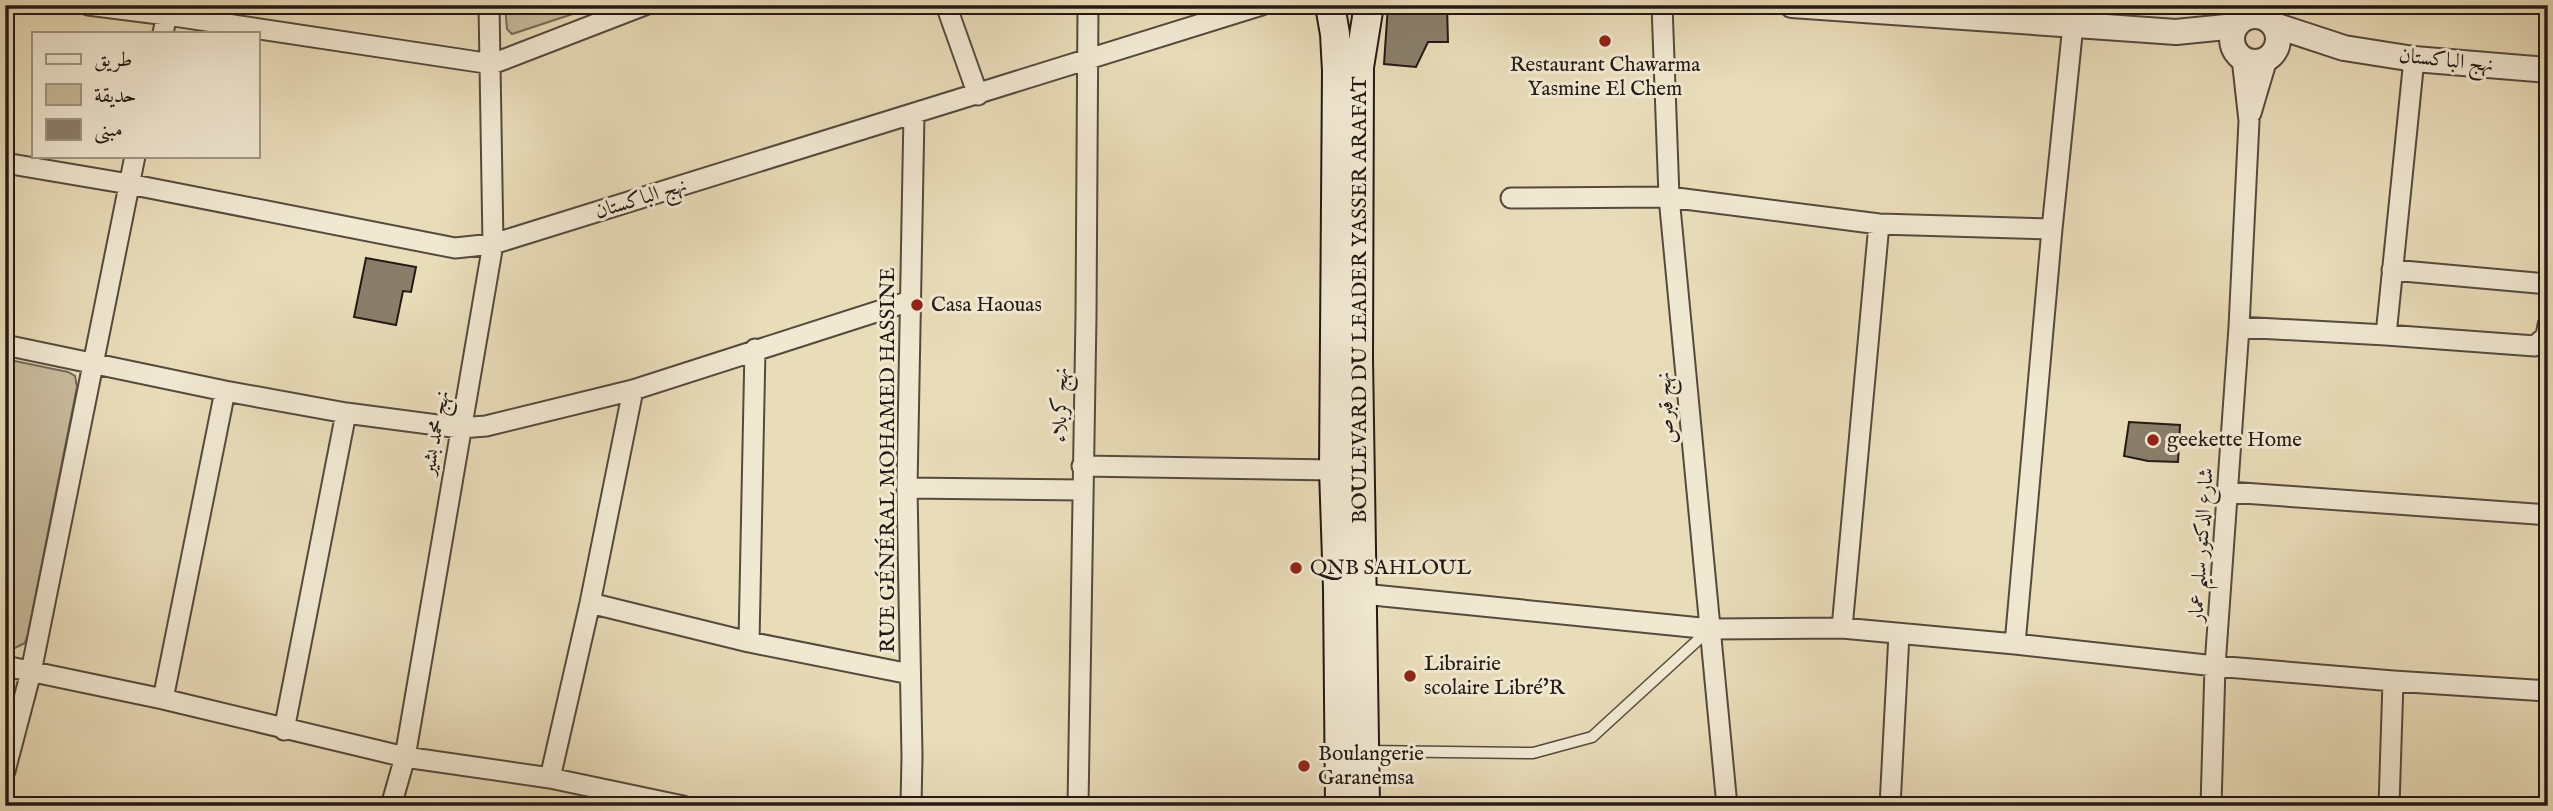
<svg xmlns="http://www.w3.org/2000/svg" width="2553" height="811" font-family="'IM FELL English',Amiri,serif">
<rect width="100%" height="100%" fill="#e9dcb9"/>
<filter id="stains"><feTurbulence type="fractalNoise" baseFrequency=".00286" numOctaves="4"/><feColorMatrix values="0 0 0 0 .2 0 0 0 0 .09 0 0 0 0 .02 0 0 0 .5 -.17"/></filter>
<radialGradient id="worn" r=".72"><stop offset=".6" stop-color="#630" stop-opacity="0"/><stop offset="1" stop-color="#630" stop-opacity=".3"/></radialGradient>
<path fill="#c8bb9d" stroke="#766a58" stroke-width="2" d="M 505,5 L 600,5 L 512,34 L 507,29 Z
M 5,359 L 68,372 L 75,376 L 77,387 L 28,633 L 25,643 L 9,651 L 5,650 Z"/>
<path fill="#8a7e6a" stroke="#241914" stroke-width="2" d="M 1388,5 L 1447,7 L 1448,42 L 1428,42 L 1416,67 L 1384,64 Z
M 366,258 L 416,267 L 411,292 L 403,291 L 396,325 L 354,317 Z
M 2129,422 L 2180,425 L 2178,462 L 2148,461 L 2124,456 Z"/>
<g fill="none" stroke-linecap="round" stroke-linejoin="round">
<defs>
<path id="service" d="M 1367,751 L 1533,753 L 1592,737 L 1710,629"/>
<path id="minor" d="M 88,5 L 167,15 L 492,64 L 645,5
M 946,5 L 978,95
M 1662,5 L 1669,197 L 1727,806
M 2269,5 L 2272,24
M 2240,22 L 2246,5
M 163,33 L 169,5
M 2251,113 L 2267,59
M 5,163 L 129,184 L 455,248 L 493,244 L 1262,5
M 1511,198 L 1669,197 L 1879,224 L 2052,229
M 2392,270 L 2548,284
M 2239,327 L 2386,335 L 2414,59
M 2386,335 L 2535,346 L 2546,336 L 2548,325
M 5,345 L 225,391 L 346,413 L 460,428 L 486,426 L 633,390 L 910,301
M 1082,466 L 1334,470
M 907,488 L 1082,490
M 2229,492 L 2548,515
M 1363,594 L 1711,629 L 1842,628 L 2015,644 L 2215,666 L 2393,681 L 2548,691
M 590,603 L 749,642 L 910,674
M 1842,628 L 1879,224
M 749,642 L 755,349
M 2015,644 L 2052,229 L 2073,25
M 5,666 L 163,699 L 405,757 L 550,778 L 683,806
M 163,699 L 225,391
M 284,730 L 346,413
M 5,771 L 31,672 L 135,156
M 550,778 L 590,603 L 633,390
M 391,806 L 405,757 L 493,244 L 489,5
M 911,806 L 912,756 L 907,488 L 914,114
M 1078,806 L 1086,316 L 1088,5
M 1890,806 L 1899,634
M 2211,806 L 2215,666 L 2239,327 L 2249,121 L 2242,58
M 2389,806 L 2393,681"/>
<path id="tertiary" d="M 1792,5 L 2176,32 L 2236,26
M2232 39a23 23 0 1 1 46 0a23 23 0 1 1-46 0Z
M 2274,25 L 2344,48 L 2414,59 L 2548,70"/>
<path id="secondary" d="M 1330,5 L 1335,34 L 1337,71 L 1334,470 L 1338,588 L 1340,806
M 1365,806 L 1358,358 L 1359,67 L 1369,5"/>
</defs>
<use href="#service" stroke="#554a3d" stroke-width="13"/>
<use href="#minor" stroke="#554a3d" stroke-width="23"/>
<use href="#tertiary" stroke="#554a3d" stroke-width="28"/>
<use href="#secondary" stroke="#241914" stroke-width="32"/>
<use href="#service" stroke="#f1e8d2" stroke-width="10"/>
<use href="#minor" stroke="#f1e8d2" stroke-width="19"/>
<use href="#tertiary" stroke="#f1e8d2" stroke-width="24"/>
<use href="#secondary" stroke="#f1e8d2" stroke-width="28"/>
</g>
<g fill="#8f2418" stroke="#f1e8d2" stroke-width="2.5">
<circle cx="1605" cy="41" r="7"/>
<circle cx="917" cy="305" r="7"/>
<circle cx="2153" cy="440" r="7"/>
<circle cx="1296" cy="568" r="7"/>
<circle cx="1410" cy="676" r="7"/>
<circle cx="1304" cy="766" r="7"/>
</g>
<g text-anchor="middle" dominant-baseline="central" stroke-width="6" stroke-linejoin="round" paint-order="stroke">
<g font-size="21" fill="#241914" stroke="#f1e8d2">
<text transform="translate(2446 61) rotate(6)">نهج الباكستان</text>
<text transform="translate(641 199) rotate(-17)">نهج الباكستان</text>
<text transform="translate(1360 300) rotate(-90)">BOULEVARD DU LEADER YASSER ARAFAT</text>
<text transform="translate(1061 405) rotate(-89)">نهج كربلاء</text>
<text transform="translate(1667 408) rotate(-95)">نهج قبرص</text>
<text transform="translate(436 433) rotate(-80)">نهج محمد بشير</text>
<text transform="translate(888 460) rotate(-90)">RUE GÉNÉRAL MOHAMED HASSINE</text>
<text transform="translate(2202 545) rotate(-86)">شارع الدكتور سليم عمار</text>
</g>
<g font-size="21" fill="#241914" stroke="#f1e8d2" text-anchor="start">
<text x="1605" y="65" text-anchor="middle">Restaurant Chawarma<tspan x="1605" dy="24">Yasmine El Chem</tspan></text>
<text x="931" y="305">Casa Haouas</text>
<text x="2167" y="440">geekette Home</text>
<text x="1310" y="568">QNB SAHLOUL</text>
<text x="1424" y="664">Librairie<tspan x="1424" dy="24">scolaire Libré'R</tspan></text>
<text x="1318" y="754">Boulangerie<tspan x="1318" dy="24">Garanemsa</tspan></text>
</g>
</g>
<rect width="2553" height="811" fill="none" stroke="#e9dcb9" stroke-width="28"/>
<rect x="7" y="7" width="2539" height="797" fill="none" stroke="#241914" stroke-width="3.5"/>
<rect x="14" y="14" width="2525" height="783" fill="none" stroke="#241914" stroke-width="2"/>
<rect x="32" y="32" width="228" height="126" fill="#f1e8d2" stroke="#9f9586" stroke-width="2"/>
<rect x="46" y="54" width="35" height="10" fill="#f1e8d2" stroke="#9f9586" stroke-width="2"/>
<text x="94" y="66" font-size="21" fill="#241914">طريق</text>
<rect x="46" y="84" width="35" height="21" fill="#c8bb9d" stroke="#9f9586" stroke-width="2"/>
<text x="94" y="102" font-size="21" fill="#241914">حديقة</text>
<rect x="46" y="119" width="35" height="21" fill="#8a7e6a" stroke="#9f9586" stroke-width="2"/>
<text x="94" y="136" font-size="21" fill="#241914">مبنى</text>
<rect width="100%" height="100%" filter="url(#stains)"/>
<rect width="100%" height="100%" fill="url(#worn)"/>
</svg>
